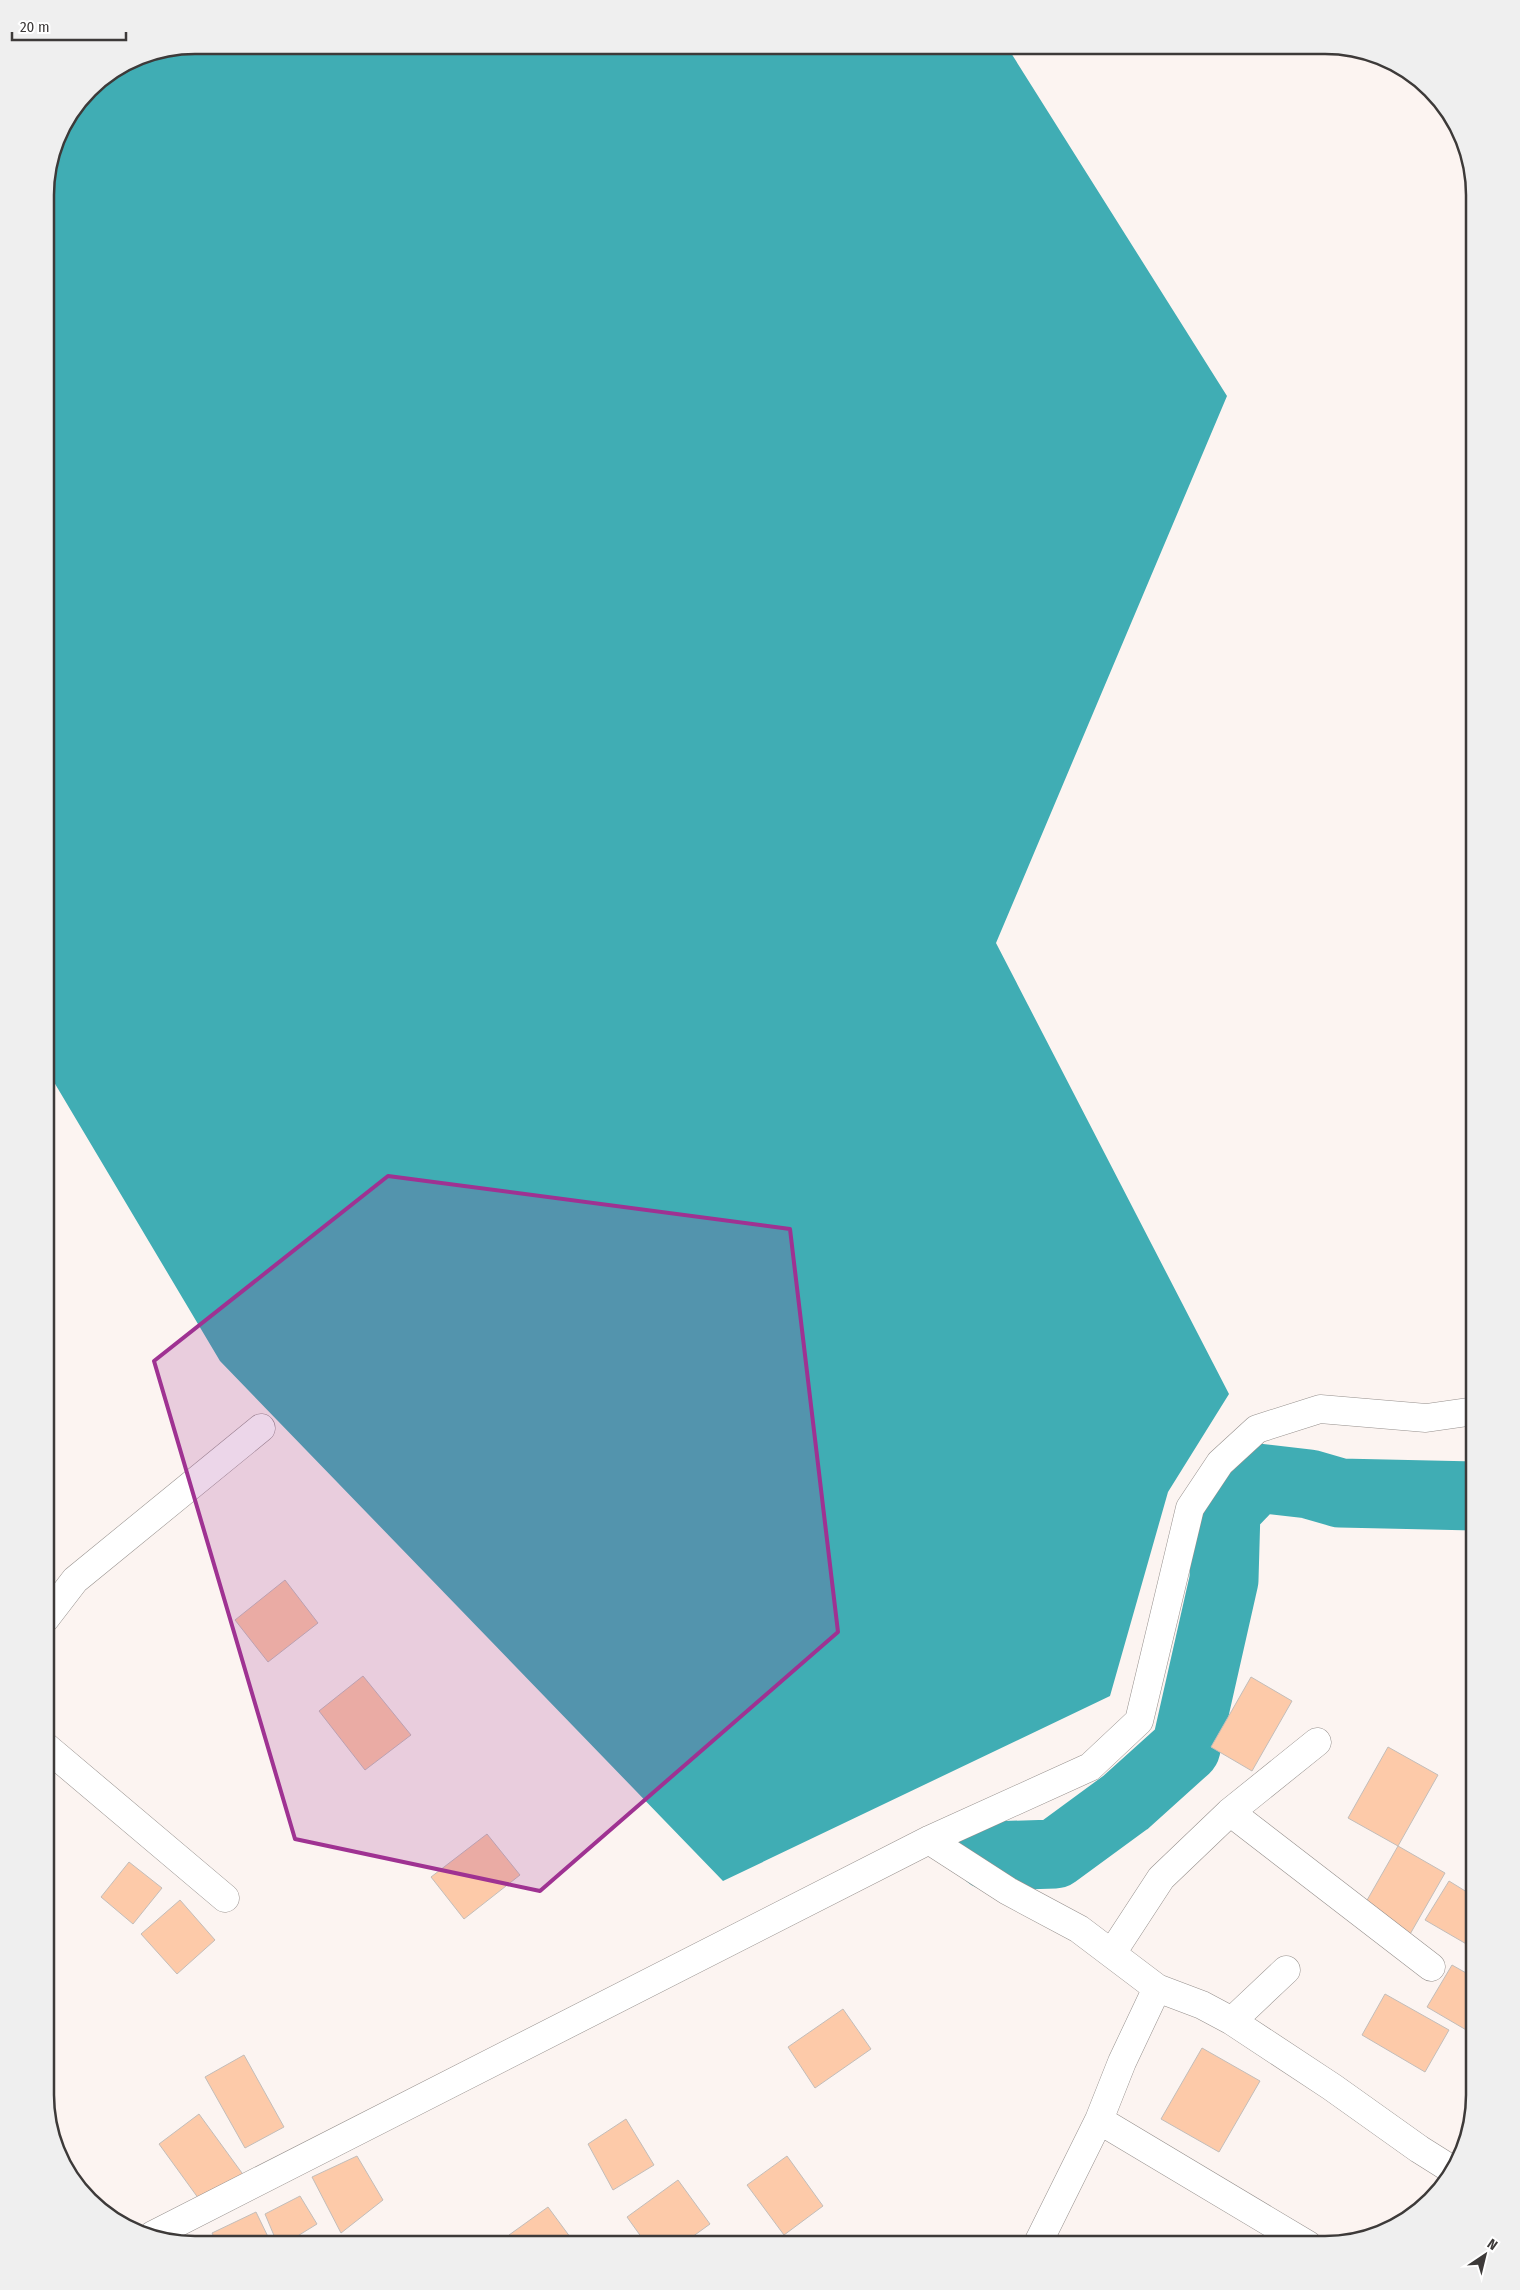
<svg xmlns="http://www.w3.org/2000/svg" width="1520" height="2290" font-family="'Fira Sans Condensed',sans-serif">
<rect width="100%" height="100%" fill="#fcf4f1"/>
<path fill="#40adb4" d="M 195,45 L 1006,45 L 1227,396 L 996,943 L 1229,1394 L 1168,1492 L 1110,1696 L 723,1881 L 220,1361 L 45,1067 L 45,185 L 57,137 L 89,89 L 138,56 Z"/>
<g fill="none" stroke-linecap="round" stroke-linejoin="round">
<path stroke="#40adb4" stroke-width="69" d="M 990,1856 L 1055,1854 L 1126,1802 L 1186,1748 L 1224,1580 L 1226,1510 L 1257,1478 L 1309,1484 L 1340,1493 L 1475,1496"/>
</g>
<path fill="#fdcaa9" stroke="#c3bdb9" d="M 285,1580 L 318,1623 L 268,1662 L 235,1620 Z
M 363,1676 L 411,1735 L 365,1770 L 319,1711 Z
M 1251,1677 L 1292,1701 L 1252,1771 L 1211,1747 Z
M 1388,1747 L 1438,1775 L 1398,1846 L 1348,1818 Z
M 487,1834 L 520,1875 L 464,1919 L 431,1877 Z
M 1398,1846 L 1445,1873 L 1409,1936 L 1362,1909 Z
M 129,1862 L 162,1888 L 133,1924 L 101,1897 Z
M 1449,1881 L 1475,1897 L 1475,1949 L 1425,1920 Z
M 180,1900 L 215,1940 L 177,1974 L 141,1934 Z
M 1452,1965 L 1475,1978 L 1475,2019 L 1468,2031 L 1427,2007 Z
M 1385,1994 L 1449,2030 L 1425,2072 L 1362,2035 Z
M 843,2009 L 871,2049 L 815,2088 L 788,2047 Z
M 1202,2048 L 1260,2081 L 1219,2152 L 1161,2119 Z
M 244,2055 L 284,2127 L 245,2148 L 205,2077 Z
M 199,2114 L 250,2184 L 204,2206 L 159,2144 Z
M 626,2119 L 654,2165 L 613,2190 L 588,2144 Z
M 357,2156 L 383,2200 L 341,2233 L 312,2177 Z
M 787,2156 L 823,2206 L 784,2235 L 747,2185 Z
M 678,2180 L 710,2224 L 681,2245 L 647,2245 L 627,2217 Z
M 300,2196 L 317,2224 L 283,2245 L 278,2245 L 265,2214 Z
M 548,2207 L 576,2245 L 515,2245 L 509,2235 Z
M 256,2212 L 272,2245 L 218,2245 L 212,2233 Z"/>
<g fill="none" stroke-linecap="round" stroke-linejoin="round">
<defs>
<path id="minor" d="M 45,1619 L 75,1580 L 261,1428
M 45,1746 L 225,1898
M 1230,1812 L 1431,1967
M 929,1840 L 1008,1891 L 1079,1929 L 1157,1988 L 1122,2062 L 1099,2120 L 1037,2245
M 1112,1953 L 1161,1878 L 1230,1812 L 1317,1742
M 1157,1988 L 1202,2005 L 1232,2021 L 1286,1970
M 1232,2021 L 1332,2087 L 1419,2149 L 1454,2171
M 1099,2120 L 1308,2245
M 153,2235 L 929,1840 L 1090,1767 L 1139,1721 L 1190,1508 L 1220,1463 L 1257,1429 L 1320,1409 L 1426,1418 L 1475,1411"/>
</defs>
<use href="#minor" stroke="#96908d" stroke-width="29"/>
<use href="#minor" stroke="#fff" stroke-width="28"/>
</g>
<path fill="#9f3292" fill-opacity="0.2" stroke="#9f3292" stroke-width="4" stroke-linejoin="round" d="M 388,1176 L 790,1229 L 838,1632 L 540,1891 L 295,1839 L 154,1361 Z"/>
<path d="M0 0H1520V2290H0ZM195 54H1325A141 141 0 0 1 1466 195V2095A141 141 0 0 1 1325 2236H195A141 141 0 0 1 54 2095V195A141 141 0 0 1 195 54Z" fill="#efefef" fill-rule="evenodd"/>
<path fill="none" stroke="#3d3a39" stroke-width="2.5" d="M195 54H1325A141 141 0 0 1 1466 195V2095A141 141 0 0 1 1325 2236H195A141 141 0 0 1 54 2095V195A141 141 0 0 1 195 54Z"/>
<g transform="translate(1485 2255) rotate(35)" stroke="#ffffff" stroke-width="4" paint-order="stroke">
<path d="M0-4L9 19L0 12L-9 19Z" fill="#3d3a39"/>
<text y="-8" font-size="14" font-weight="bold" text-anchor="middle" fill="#3d3a39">N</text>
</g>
<path d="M12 32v8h114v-8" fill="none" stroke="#3d3a39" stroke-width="2.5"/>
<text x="20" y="32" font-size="15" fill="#3d3a39" stroke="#ffffff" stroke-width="4" paint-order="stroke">20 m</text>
</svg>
